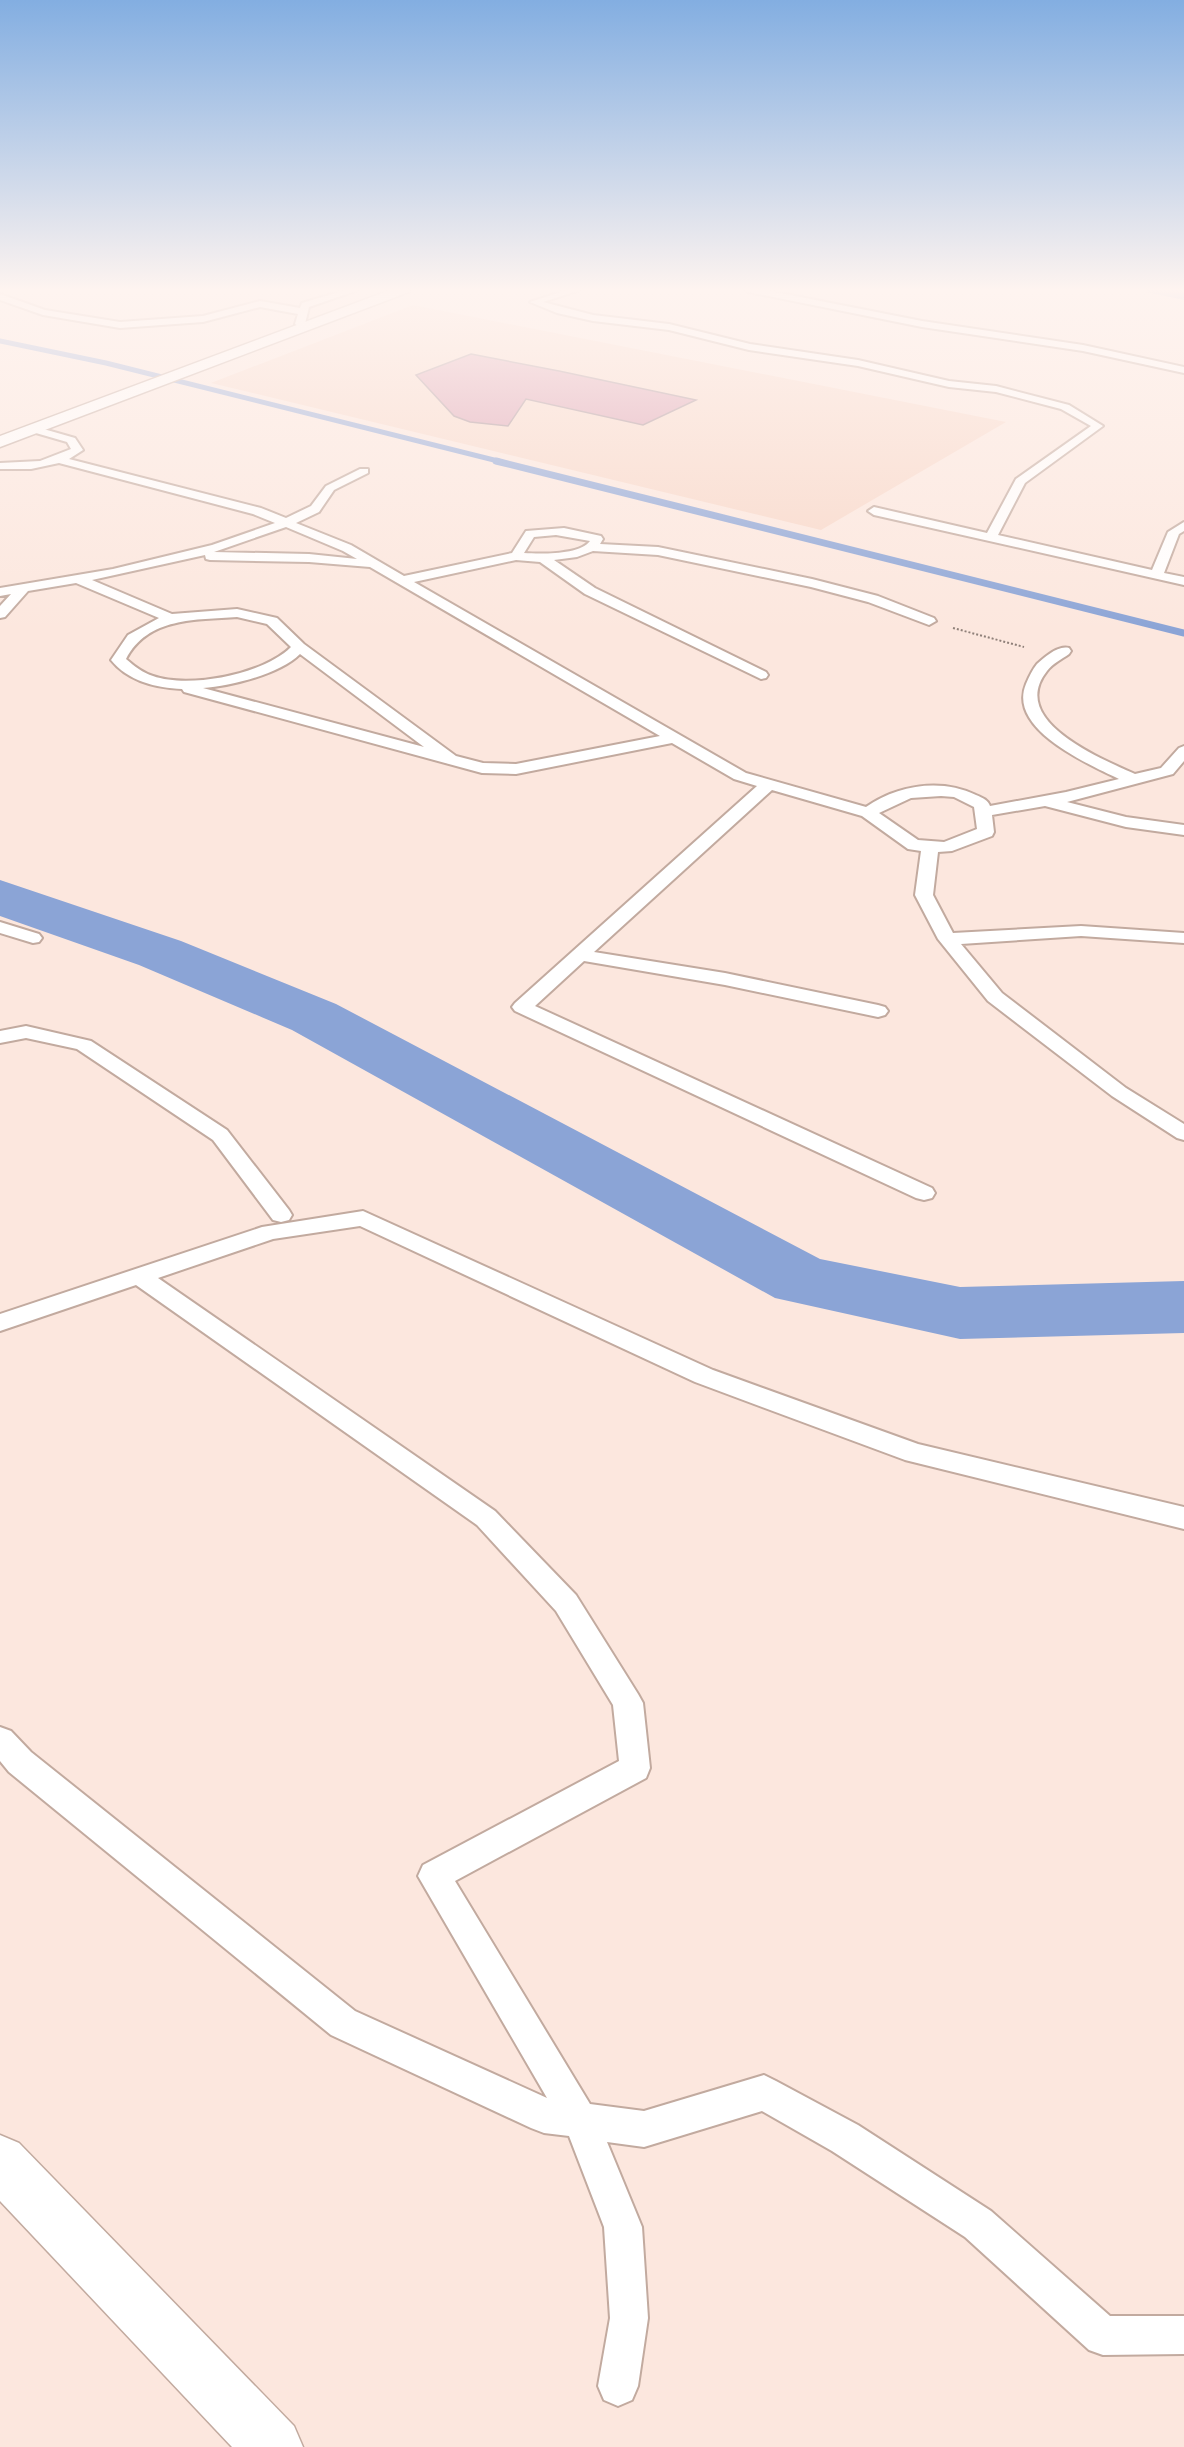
<svg xmlns="http://www.w3.org/2000/svg" width="1184" height="2447" font-family="Lato,sans-serif">
<rect width="100%" height="100%" fill="#fce7de"/>
<path fill="#f8d7c8" d="M 413,305 L 1006,422 L 821,530 L 211,383 Z"/>
<g fill="none" stroke-linecap="round" stroke-linejoin="round">
<path stroke="#8ba4d6" stroke-width="5" d="M 0,341 L 106,363 L 502,462"/>
<path stroke="#8ba4d6" stroke-width="7" d="M 496,461 L 1184,633"/>
<path fill="#8ba4d6" fill-rule="evenodd" d="M 1144,289 L 1184,290 L 1184,300 L 1146,292 Z"/>
<path fill="#8ba4d6" fill-rule="evenodd" d="M 0,880 L 181,941 L 336,1004 L 820,1259 L 960,1287 L 1184,1281 L 1184,1333 L 960,1339 L 775,1298 L 292,1030 L 139,965 L 0,916 Z"/>
</g>
<path fill="#da9baf" stroke="#a48a92" stroke-width="1.5" d="M 471,354 L 559,371 L 696,400 L 643,425 L 526,399 L 508,426 L 470,422 L 454,416 L 416,375 Z"/>
<g fill="none" stroke-linecap="round" stroke-linejoin="round">
<defs>
<path id="lane" d="M 349,289 L 361,289 L 309,307 L 305,324 L 300,327 L 295,324 L 298,314 L 260,307 L 203,322 L 120,328 L 43,315 L 0,300 L 0,294 L 45,310 L 120,322 L 203,316 L 260,301 L 300,308 L 302,303 Z
M 570,289 L 583,289 L 543,302 L 593,315 L 669,324 L 750,344 L 858,360 L 949,381 L 996,386 L 1069,405 L 1103,426 L 1025,483 L 998,535 L 1152,570 L 1168,532 L 1184,522 L 1184,531 L 1179,534 L 1164,573 L 1184,577 L 1184,585 L 874,515 L 868,511 L 874,507 L 987,533 L 1016,479 L 1091,426 L 1061,409 L 996,392 L 949,387 L 858,366 L 749,350 L 669,330 L 593,321 L 557,313 L 530,302 Z
M 744,289 L 760,289 L 922,321 L 1083,345 L 1184,367 L 1184,373 L 1083,351 L 922,327 L 748,292 Z
M 33,426 L 75,438 L 83,450 L 69,459 L 261,508 L 286,518 L 311,506 L 326,486 L 360,469 L 368,469 L 368,473 L 334,490 L 319,512 L 296,523 L 351,545 L 404,576 L 512,553 L 526,531 L 564,528 L 601,536 L 603,539 L 600,544 L 658,547 L 812,579 L 878,596 L 934,618 L 936,621 L 929,625 L 868,602 L 811,587 L 658,555 L 593,551 L 577,557 L 554,560 L 595,588 L 766,672 L 768,675 L 766,678 L 761,679 L 585,594 L 540,562 L 516,560 L 414,582 L 746,773 L 866,807 C 897,785 941,778 976,795 C 983,798 988,800 990,806 L 1066,792 L 1119,779 C 1088,764 1007,729 1026,684 C 1029,677 1032,670 1037,664 C 1045,657 1058,645 1069,648 L 1071,651 L 1069,654 C 1062,659 1052,664 1047,671 C 1007,721 1102,759 1135,774 L 1161,768 L 1179,748 L 1184,746 L 1184,761 L 1173,774 L 1067,802 L 1126,817 L 1184,825 L 1184,835 L 1126,827 L 1045,806 L 992,815 L 994,832 L 992,836 L 952,851 L 938,852 L 933,895 L 953,933 L 1081,926 L 1184,933 L 1184,943 L 1081,936 L 961,944 L 1002,993 L 1126,1088 L 1184,1124 L 1184,1140 L 1177,1138 L 1112,1096 L 988,1001 L 938,939 L 915,895 L 921,851 L 908,849 L 862,816 L 772,790 L 594,952 L 725,973 L 878,1005 L 885,1007 L 888,1011 L 885,1015 L 878,1017 L 725,985 L 584,961 L 535,1006 L 932,1188 L 935,1193 L 932,1198 L 924,1200 L 916,1198 L 515,1011 L 512,1007 L 515,1003 L 757,786 L 734,779 L 672,743 L 516,774 L 482,773 L 184,692 L 182,689 C 156,688 128,681 111,660 L 128,635 L 159,618 L 76,583 L 28,591 L 5,617 L 0,618 L 0,606 L 11,594 L 0,596 L 0,588 L 113,569 L 212,545 L 275,523 L 253,514 L 59,463 L 31,469 L 0,469 L 0,463 L 40,461 L 71,449 L 67,442 L 29,431 L 28,429 ZM 286,527 L 343,551 L 357,559 L 309,554 L 214,552 ZM 556,535 L 590,541 C 580,555 541,554 524,553 L 534,537 ZM 205,555 L 206,559 L 210,560 L 309,562 L 370,567 L 660,736 L 516,764 L 483,763 L 456,756 L 304,644 L 277,618 L 237,609 L 172,614 L 92,580 ZM 237,617 L 267,624 L 291,647 C 264,674 189,689 153,676 C 143,673 134,666 126,659 C 148,617 196,620 237,617 ZM 300,654 L 424,747 L 203,688 C 231,686 280,674 300,654 ZM 941,796 L 954,797 L 974,807 L 977,829 L 944,842 L 918,840 L 879,813 L 911,798 Z
M 0,922 L 39,934 L 42,938 L 39,942 L 33,943 L 0,933 Z
M 26,1026 L 91,1041 L 227,1130 L 289,1210 L 292,1215 L 289,1220 L 281,1222 L 273,1220 L 213,1140 L 77,1049 L 26,1038 L 0,1043 L 0,1031 Z
M 363,1211 L 713,1370 L 918,1444 L 1184,1507 L 1184,1529 L 905,1460 L 695,1382 L 360,1226 L 273,1239 L 158,1278 L 495,1511 L 576,1595 L 638,1694 L 643,1703 L 650,1768 L 646,1778 L 455,1881 L 590,2104 L 644,2111 L 764,2075 L 776,2081 L 858,2125 L 991,2211 L 1110,2316 L 1184,2316 L 1184,2354 L 1103,2355 L 1089,2350 L 965,2237 L 832,2151 L 762,2111 L 644,2147 L 607,2142 L 642,2227 L 648,2318 L 638,2386 L 632,2400 L 618,2406 L 604,2400 L 598,2386 L 610,2318 L 604,2227 L 569,2136 L 544,2133 L 531,2128 L 331,2035 L 9,1772 L 0,1761 L 0,1727 L 11,1731 L 31,1752 L 355,2011 L 547,2098 L 418,1876 L 423,1865 L 619,1761 L 613,1705 L 556,1611 L 477,1525 L 136,1285 L 0,1331 L 0,1314 L 262,1227 Z"/>
<path id="street" d="M 0,2135 L 19,2143 L 294,2426 L 303,2447 L 232,2447 L 0,2201 Z"/>
<path id="secondary" d="M 393,289 L 410,289 L 409,292 L 0,447 L 0,436 Z"/>
</defs>
<use href="#lane" stroke="#c2aa9f" stroke-width="4"/>
<use href="#street" stroke="#c2aa9f" stroke-width="3"/>
<use href="#secondary" stroke="#c2aa9f" stroke-width="3"/>
<path stroke="#8f8079" stroke-width="2" stroke-dasharray="2 2" stroke-linecap="butt" d="M 953,628 L 1024,647"/>
<use href="#lane" fill="#fff" fill-rule="evenodd"/>
<use href="#street" fill="#fff" fill-rule="evenodd"/>
<use href="#secondary" fill="#fff" fill-rule="evenodd"/>
</g>
<linearGradient id="sky" x2="0" y2="1"><stop stop-color="#83aee1"/><stop offset="0.46" stop-color="#fef4f0"/><stop offset="1" stop-color="#fef4f0" stop-opacity="0"/></linearGradient>
<rect width="1184" height="631" fill="url(#sky)"/>
</svg>
